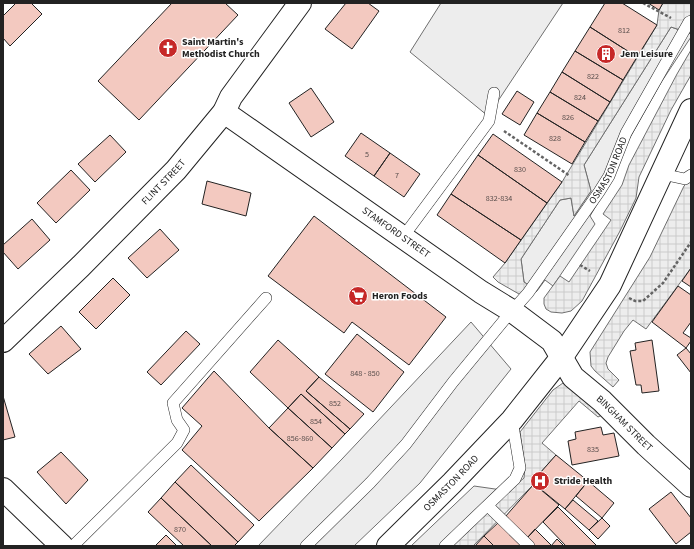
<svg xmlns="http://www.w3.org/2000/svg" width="694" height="549" font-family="'Source Sans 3',sans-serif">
<defs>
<pattern id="plaza-grid" width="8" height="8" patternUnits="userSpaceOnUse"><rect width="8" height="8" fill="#ededed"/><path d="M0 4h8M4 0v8" fill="none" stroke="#cbcbcb"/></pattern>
</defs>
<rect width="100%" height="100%" fill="#fff"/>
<path fill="#ededed" stroke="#6f6f6f" d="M 441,3 L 563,3 L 488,116 L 410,52 Z
M 671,27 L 691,34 L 691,37 L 662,81 L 623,150 L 609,184 L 590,216 L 595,224 L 553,286 L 545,280 L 537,291 L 524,282 L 521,259 L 560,200 L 571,198 L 574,216 L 591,191 L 584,165 Z
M 471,322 L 511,369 L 420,483 L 354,546 L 258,546 L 342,459 Z
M 474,486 L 509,491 L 452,546 L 411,546 Z"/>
<path fill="url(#plaza-grid)" stroke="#6f6f6f" d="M 663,3 L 691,3 L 691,19 L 683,31 L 671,27 L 584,165 L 591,191 L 574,216 L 571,198 L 560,200 L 521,259 L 524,282 L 537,291 L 526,296 L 519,294 L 498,282 L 493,277 L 505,263 L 562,182 L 657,25 L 659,10 Z
M 691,50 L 691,75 L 671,110 L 639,177 L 636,198 L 620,231 L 582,301 L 571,311 L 562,313 L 551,312 L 546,309 L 544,304 L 544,298 L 560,276 L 569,282 L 611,220 L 603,214 L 622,185 L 629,165 L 677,74 Z
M 689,181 L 691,181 L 691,268 L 646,329 L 633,320 L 624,331 L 608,357 L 606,363 L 608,369 L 619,380 L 613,387 L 595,371 L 591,366 L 590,352 L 650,257 L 684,186 Z
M 563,383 L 574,383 L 608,412 L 598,417 L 579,401 L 542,443 L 556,455 L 532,482 L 534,484 L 473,546 L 451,546 L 509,491 L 524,478 L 525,467 L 520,432 L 553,390 Z"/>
<path fill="#f3c9c0" stroke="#222" d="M 16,3 L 31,3 L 42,14 L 10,46 L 3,38 L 3,16 Z
M 172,3 L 225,3 L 238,15 L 139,120 L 98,81 Z
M 346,3 L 368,3 L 379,11 L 352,49 L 325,29 Z
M 605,3 L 622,3 L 657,25 L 637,57 L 590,27 Z
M 648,3 L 663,3 L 659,10 Z
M 590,27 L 637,57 L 623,80 L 575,51 Z
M 575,51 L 623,80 L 610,102 L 562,72 Z
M 562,72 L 610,102 L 598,121 L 550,92 Z
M 311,88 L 334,122 L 311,137 L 289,103 Z
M 517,91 L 534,102 L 520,125 L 502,114 Z
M 550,92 L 598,121 L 585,142 L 537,113 Z
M 537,113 L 585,142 L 572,164 L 524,135 Z
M 361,133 L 390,153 L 374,176 L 345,156 Z
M 493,134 L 562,182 L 547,203 L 478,155 Z
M 110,135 L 126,152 L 95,182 L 78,164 Z
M 390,153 L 420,174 L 404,197 L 374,176 Z
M 478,155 L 547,203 L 521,240 L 451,194 Z
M 71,170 L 90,190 L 56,223 L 37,203 Z
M 207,181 L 251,193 L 246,216 L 202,204 Z
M 451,194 L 521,240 L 505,263 L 437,215 Z
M 314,216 L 446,317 L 409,365 L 352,322 L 344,333 L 268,276 Z
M 32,219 L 50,240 L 18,269 L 3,252 L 3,245 Z
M 160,229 L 179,250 L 147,278 L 128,258 Z
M 691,268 L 691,287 L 682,281 Z
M 113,278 L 130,295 L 96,329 L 79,312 Z
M 678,286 L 691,295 L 691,322 L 683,333 L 691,338 L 691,341 L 686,348 L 652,322 Z
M 61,326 L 81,349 L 48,374 L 29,354 Z
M 186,331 L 200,344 L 161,385 L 147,372 Z
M 357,334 L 404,372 L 373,412 L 325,374 Z
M 278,340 L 319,377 L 306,391 L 350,429 L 345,434 L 301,394 L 288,408 L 250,372 Z
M 652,340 L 659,391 L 642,393 L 641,385 L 636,385 L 630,351 L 636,350 L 635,343 Z
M 686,348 L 691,354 L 691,373 L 677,355 Z
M 214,371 L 269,428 L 313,468 L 259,521 L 182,450 L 202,426 L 182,408 Z
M 319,377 L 364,414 L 350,429 L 306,391 Z
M 301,394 L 345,434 L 332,448 L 288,408 Z
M 3,396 L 15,437 L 3,440 Z
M 288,408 L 332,448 L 313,468 L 269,428 Z
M 601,427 L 603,435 L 614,433 L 619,456 L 572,465 L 568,441 L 576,439 L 575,432 Z
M 61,452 L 88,480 L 66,504 L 37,472 Z
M 556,455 L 588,481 L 565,509 L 532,482 Z
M 191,465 L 254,525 L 238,542 L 175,482 Z
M 588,481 L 614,503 L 602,518 L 576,496 Z
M 175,482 L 238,542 L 234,546 L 212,546 L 161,498 Z
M 534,484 L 559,505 L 527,538 L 505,517 Z
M 671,492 L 691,518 L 691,532 L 676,544 L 649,509 Z
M 161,498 L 212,546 L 184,546 L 148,512 Z
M 573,500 L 598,521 L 589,530 L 565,509 Z
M 558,507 L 597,546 L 566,546 L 543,522 Z
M 602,518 L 610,526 L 598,539 L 589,530 Z
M 500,521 L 523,543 L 520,546 L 494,546 L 484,536 Z
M 535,529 L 551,545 L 550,546 L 534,546 L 527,538 Z
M 166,535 L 177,546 L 155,546 Z
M 484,536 L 494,546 L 475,546 Z
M 557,539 L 564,546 L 551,546 Z"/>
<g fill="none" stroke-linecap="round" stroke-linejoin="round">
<defs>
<g id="service">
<path d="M 662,174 L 685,179 L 691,175"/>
<path d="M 403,237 L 489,121 L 494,93"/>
<path d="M 488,506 L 529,546"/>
<path d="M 73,546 L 177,443 L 184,430 L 177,420 L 173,403 L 266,298"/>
<path id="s1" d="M 306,546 L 370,483 L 406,444 L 453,382 L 505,319 L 528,293 L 599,192 L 609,176 L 626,133 L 689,22 L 691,21"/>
<path d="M 445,546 L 515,479 L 520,468 L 512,420"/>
</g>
<g id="minor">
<path id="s2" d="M 224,112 L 481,292 L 512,311 L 552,341 L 573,377 L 602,401 L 646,445 L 691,486"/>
<path id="s3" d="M 3,341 L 81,266 L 176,170 L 224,112 L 231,97 L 300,3"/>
<path d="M 3,489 L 62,546"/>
</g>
<g id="primary">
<path id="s4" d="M 388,546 L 452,483 L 512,420 L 561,358 L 610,285 L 691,110"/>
</g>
</defs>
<use href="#service" stroke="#222" stroke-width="12"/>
<use href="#minor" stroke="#222" stroke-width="24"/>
<use href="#primary" stroke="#222" stroke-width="24"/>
<path stroke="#646464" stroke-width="2.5" stroke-dasharray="3 2" stroke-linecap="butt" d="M 643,3 L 671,18
M 504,131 L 570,176
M 580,265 L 590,271
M 629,298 L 635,301 L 643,301 L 663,283 L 691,242"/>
<use href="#service" stroke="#fff" stroke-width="11"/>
<use href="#minor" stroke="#fff" stroke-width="22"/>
<use href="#primary" stroke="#fff" stroke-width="22"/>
<path stroke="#222" stroke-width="1" stroke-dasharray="5 2" stroke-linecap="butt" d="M 690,158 L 691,157"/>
</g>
<defs>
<symbol id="church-disc" viewBox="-11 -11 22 22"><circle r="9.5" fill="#c62828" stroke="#fff"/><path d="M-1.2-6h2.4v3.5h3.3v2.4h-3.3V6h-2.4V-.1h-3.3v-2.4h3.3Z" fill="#fff"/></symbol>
<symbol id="building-disc" viewBox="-11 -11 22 22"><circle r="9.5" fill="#c62828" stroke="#fff"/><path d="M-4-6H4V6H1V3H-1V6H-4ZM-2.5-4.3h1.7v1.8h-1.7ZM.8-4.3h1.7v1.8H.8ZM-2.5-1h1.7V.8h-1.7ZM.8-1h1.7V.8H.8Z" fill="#fff"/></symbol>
<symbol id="supermarket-disc" viewBox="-11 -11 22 22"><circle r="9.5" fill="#c62828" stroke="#fff"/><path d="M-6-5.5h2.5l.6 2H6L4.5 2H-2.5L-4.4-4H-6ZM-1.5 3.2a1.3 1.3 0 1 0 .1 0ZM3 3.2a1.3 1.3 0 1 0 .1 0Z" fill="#fff"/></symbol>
<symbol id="hospital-disc" viewBox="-11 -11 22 22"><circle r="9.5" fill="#c62828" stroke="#fff"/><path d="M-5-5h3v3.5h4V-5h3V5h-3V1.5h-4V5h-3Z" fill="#fff"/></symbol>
</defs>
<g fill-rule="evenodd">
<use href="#church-disc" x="157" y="37" width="22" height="22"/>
<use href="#building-disc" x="595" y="43" width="22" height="22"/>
<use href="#supermarket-disc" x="347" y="285" width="22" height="22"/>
<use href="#hospital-disc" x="529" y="470" width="22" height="22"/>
</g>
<g text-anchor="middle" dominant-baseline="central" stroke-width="3" stroke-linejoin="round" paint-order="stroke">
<g font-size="8" fill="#564c4a">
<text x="624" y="30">812</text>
<text x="593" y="76">822</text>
<text x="580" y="97">824</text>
<text x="568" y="117">826</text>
<text x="555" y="138">828</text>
<text x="367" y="154">5</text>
<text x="520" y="169">830</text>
<text x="397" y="175">7</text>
<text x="499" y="198">832-834</text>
<text x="365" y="373">848 - 850</text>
<text x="335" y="403">852</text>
<text x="316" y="421">854</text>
<text x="300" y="438">856-860</text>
<text x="593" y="449">835</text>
<text x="180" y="529">870</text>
</g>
<g font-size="10" font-weight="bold" fill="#222" stroke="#fff" text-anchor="start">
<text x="182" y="42">Saint Martin's<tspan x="182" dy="12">Methodist Church</tspan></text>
<text x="620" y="54">Jem Leisure</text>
<text x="372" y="296">Heron Foods</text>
<text x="554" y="481">Stride Health</text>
</g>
<g font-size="10" fill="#222" stroke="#fff">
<text stroke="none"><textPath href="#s1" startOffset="484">OSMASTON ROAD</textPath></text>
<text stroke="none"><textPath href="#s3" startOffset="226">FLINT STREET</textPath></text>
<text stroke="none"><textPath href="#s2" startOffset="210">STAMFORD STREET</textPath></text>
<text stroke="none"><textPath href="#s2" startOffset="511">BINGHAM STREET</textPath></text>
<text stroke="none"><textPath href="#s4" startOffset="89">OSMASTON ROAD</textPath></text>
</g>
</g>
<rect width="694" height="549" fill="none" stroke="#222222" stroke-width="8"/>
</svg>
